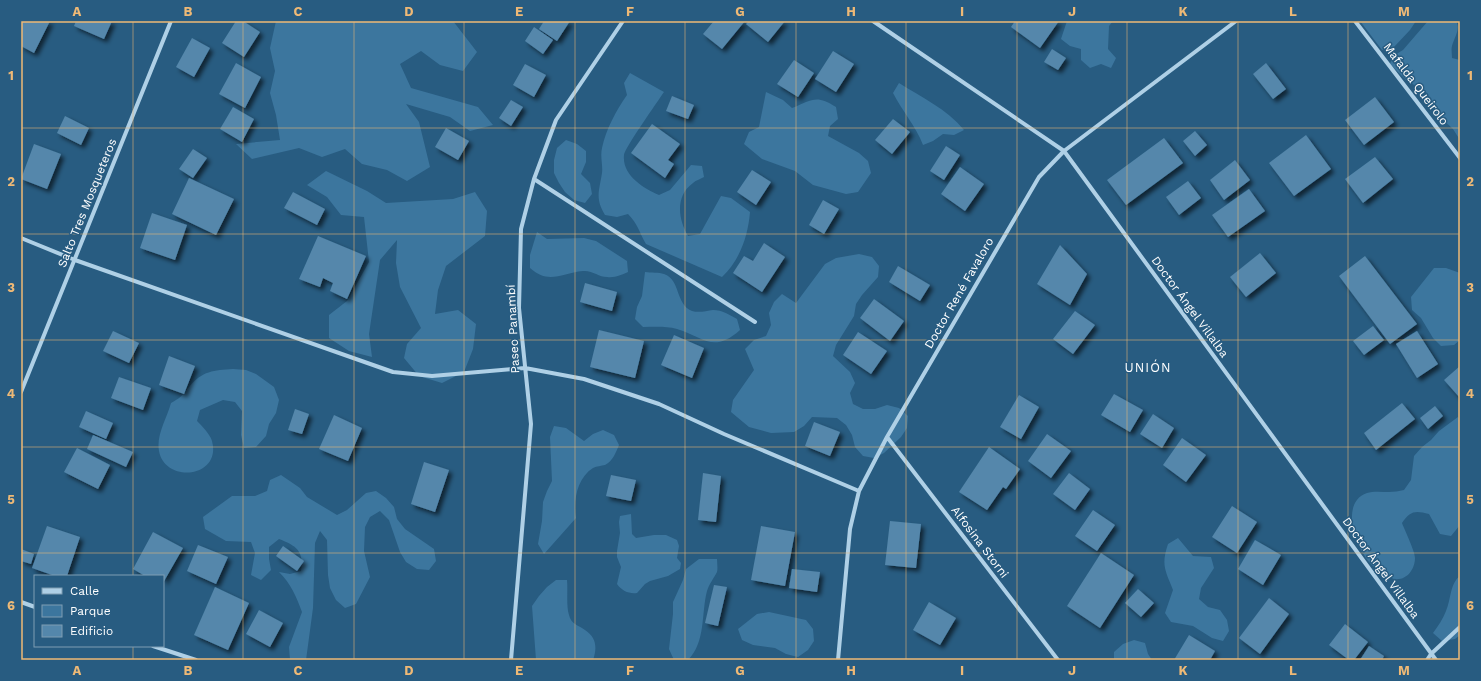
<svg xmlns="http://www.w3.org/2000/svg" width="1481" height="681" font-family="'Work Sans',sans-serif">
<defs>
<filter id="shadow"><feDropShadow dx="3.5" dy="3.5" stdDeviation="2" flood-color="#0009"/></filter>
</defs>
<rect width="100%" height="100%" fill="#285c81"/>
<path fill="#3c769e" d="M 276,21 L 453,21 L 477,52 L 463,71 L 440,65 L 421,51 L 400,64 L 411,88 L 478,107 L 493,125 L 470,131 L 450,117 L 406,104 L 419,122 L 430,167 L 407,181 L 387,170 L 362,164 L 345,149 L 322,157 L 299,148 L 252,159 L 236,144 L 280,140 L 276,115 L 270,93 L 275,71 L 270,48 Z
M 1067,21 L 1113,21 L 1109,26 L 1108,49 L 1116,58 L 1111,68 L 1101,64 L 1090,68 L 1081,60 L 1081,49 L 1070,46 L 1061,39 Z
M 1360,21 L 1416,21 L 1410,30 L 1394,47 L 1382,50 Z
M 1428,21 L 1456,21 C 1461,29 1454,38 1452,46 C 1451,49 1452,54 1452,58 L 1460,60 L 1460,140 L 1453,129 L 1436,113 L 1432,102 L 1426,92 L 1406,80 L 1390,64 L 1393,56 L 1403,50 Z
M 630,73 L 664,92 C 658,101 624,149 624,155 C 622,175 643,188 659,195 L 670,190 L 691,165 L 702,166 L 704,177 C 701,179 696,180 693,183 C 675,196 678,219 688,236 L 700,234 L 721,196 L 731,198 L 750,212 C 748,236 740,260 722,277 L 646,244 C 639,232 638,224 628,214 L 617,217 L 605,215 C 595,198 599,192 602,173 C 603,165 600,157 602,148 C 606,129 616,111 627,95 L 624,83 Z
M 899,83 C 921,97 947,109 964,130 L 954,135 L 943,134 L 933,141 L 923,145 C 916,126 902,111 893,93 Z
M 766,92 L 783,100 L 792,108 C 812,100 816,94 836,107 L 838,119 L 830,126 L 828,136 L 859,153 L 868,161 L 871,173 L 858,192 L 846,194 L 813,185 L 795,171 L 762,159 L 744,144 L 749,132 L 759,127 Z
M 566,140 L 577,144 L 586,151 L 586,162 L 581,174 L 590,183 L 592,194 L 585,203 L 574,200 L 565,192 L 559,183 L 554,173 L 554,160 L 557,148 Z
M 326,171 L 367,191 L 386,203 L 453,199 L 475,192 L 487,211 L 485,236 L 446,266 L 438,290 L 435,314 L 458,310 L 476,324 L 473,349 L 464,372 L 442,383 L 419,376 L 404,358 L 407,344 L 421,328 L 400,287 L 396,263 L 397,240 L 380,260 L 369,334 L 372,357 L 349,351 L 329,338 L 329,315 L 347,301 L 369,262 L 364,217 L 341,215 L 327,197 L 307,185 Z
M 537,232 L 547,239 L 584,238 L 596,241 L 627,261 L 628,272 C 621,275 615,278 607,277 C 599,277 592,270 583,271 C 561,273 549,285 530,268 L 530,255 Z
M 859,254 L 872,257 L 879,266 L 878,277 L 862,295 L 856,304 L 854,316 L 836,345 L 833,356 L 850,372 L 855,383 L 850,393 L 853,404 L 863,409 L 875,409 L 887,405 L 899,408 L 908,416 L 907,428 L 901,437 L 884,453 L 874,458 L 863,456 L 855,447 L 852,435 L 846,425 L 837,418 L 812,417 L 804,426 L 794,432 L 771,433 L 749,427 L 731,412 L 733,400 L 754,370 L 745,349 L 754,340 L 766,336 L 771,325 L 769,313 L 774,302 L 782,294 L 796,303 L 825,264 L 836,258 Z
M 1434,268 L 1446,268 L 1460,273 L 1460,340 L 1454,345 L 1441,346 L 1433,338 L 1421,318 L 1412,310 L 1411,297 Z
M 645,272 C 651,273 659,272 664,274 C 681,280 675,304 692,311 C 699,313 706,311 713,310 C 722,310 730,315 737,319 L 740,330 C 713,354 704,337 677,329 C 666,326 655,327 643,327 L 635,319 L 637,307 L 642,296 Z
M 233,369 L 246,370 L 256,374 L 274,387 L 279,400 L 276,413 L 269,424 L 266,436 L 256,447 L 244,448 L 241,435 L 242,411 L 235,402 L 223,400 L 200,410 L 197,421 C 202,426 210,434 212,441 C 222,478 165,484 159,451 C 156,435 167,418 171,403 C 182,397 181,396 189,387 C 202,371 214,370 233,369 Z
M 1458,417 L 1460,420 L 1460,525 L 1451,536 L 1440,534 L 1429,514 C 1415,510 1410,511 1402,523 C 1405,531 1415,551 1415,558 C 1415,569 1407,581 1394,579 C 1391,578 1377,569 1373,566 C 1357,552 1338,503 1367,493 C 1373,491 1382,492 1389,492 C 1394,492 1399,491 1404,490 L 1411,480 L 1414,456 L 1422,447 L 1431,440 L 1439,431 Z
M 554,426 L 566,428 L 584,441 L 593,434 L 603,430 L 614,435 L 619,445 C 616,452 613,461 605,465 C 601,466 597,466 593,468 C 577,478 573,501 576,518 L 544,554 L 538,544 L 542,521 L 543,502 L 547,491 L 552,481 L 550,437 Z
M 281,475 L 300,488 L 307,497 L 337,515 L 347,510 L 366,493 L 376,491 L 386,498 L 394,507 L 397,519 L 405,529 L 434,549 L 436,561 L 429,570 L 417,569 L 406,562 L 400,552 L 389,520 L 380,511 L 370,517 L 365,527 L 364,551 L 370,577 L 356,604 L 345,608 L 336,600 L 330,588 L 328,575 L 327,540 L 320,531 L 315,543 L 313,608 L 306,660 L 290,660 L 289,647 L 302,612 C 296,596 291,584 279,572 L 290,574 L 301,571 C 304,551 297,546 279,539 L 269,547 L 269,559 L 271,570 L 261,580 L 251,575 L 255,553 L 251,542 L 226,541 L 205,529 L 203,517 L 232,496 L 255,496 L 267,491 L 270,480 Z
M 631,514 L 632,534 L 636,538 L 654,535 L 666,535 L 677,540 L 679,546 L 677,558 L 681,563 L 680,569 L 668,576 L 650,581 L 645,584 L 637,593 C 629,594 622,591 617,584 L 621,567 L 617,557 L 617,551 L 620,533 L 619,522 L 620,516 Z
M 1178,538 L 1193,556 L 1211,557 L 1214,568 L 1201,588 L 1199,599 L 1208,607 L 1220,610 L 1227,620 L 1229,631 L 1223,641 L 1212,638 L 1193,626 L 1171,622 L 1165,613 L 1173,590 C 1165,570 1161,565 1168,544 Z
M 699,559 L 717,559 C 717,563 718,568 717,572 C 714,578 709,584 707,591 C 701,614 706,642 688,660 L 674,660 L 669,649 L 673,614 L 673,602 L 683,580 L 686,569 Z
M 1460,576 L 1460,635 L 1455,639 L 1442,641 L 1433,633 C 1438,626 1443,619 1446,611 C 1451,600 1450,583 1460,576 Z
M 556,580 L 567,580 C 568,590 566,606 569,615 C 571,624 578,625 585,630 C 597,638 597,648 593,660 L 536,660 L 532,606 L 539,596 L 547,587 Z
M 769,612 L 806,620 L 813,629 L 814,641 L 808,650 L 798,657 L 786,654 L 775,648 L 753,645 L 742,640 L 738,629 L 757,614 Z
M 1134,640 L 1145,643 L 1148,654 L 1152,660 L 1114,660 L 1114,652 L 1123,644 Z"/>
<path fill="#5487ab" filter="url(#shadow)" d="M 21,21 L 50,21 L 34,53 L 21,46 Z
M 76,21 L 112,21 L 104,39 L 74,26 Z
M 236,21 L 243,21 L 260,32 L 244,57 L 222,43 Z
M 544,21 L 570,21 L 557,41 L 539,29 Z
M 714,21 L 745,21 L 722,49 L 703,34 Z
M 749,21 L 785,21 L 768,42 L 746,24 Z
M 1015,21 L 1059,21 L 1040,48 L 1011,27 Z
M 534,27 L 553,40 L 543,54 L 525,41 Z
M 192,38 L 210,48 L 194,77 L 176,67 Z
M 1052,49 L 1066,58 L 1058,70 L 1044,62 Z
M 833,51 L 854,64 L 836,92 L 815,79 Z
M 794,60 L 814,73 L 798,97 L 777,84 Z
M 236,63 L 261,77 L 245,108 L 219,94 Z
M 1266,63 L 1286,89 L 1273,99 L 1253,74 Z
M 525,64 L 546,75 L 534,97 L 513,85 Z
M 672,96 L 694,105 L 688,119 L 666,111 Z
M 1375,97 L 1394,122 L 1364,145 L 1345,120 Z
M 511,100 L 523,107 L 511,126 L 499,118 Z
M 233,107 L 254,119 L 242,142 L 220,129 Z
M 65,116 L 89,128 L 81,145 L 57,133 Z
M 893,119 L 910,132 L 892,154 L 875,140 Z
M 652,124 L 680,144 L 668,160 L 674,164 L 665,178 L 631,153 Z
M 446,128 L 469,141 L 458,160 L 435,147 Z
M 1195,131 L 1207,145 L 1195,156 L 1183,141 Z
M 1306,135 L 1331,169 L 1294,196 L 1269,163 Z
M 1164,138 L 1183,163 L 1126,205 L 1107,180 Z
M 34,144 L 61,154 L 47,189 L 21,179 Z
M 946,146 L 960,155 L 944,180 L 930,171 Z
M 193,149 L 207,158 L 193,178 L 179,169 Z
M 1375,157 L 1393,179 L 1363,203 L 1345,179 Z
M 1235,160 L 1250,180 L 1224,200 L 1210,180 Z
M 960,167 L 984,184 L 965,211 L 941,194 Z
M 752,170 L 771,182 L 756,205 L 737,192 Z
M 189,178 L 234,199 L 216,235 L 172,214 Z
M 1188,181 L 1201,198 L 1179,215 L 1166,197 Z
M 1249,189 L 1265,211 L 1228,237 L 1212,215 Z
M 293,192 L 325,209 L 317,225 L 284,208 Z
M 823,200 L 839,209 L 824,234 L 809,225 Z
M 152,213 L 187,225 L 175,260 L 140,248 Z
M 318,236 L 366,256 L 347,299 L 330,291 L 333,283 L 323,278 L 320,287 L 299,279 Z
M 764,243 L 785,257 L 762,292 L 733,273 L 744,256 L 753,261 Z
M 1060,245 L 1087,274 L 1070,305 L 1037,284 Z
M 1260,253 L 1276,273 L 1246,297 L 1230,277 Z
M 1365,256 L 1417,324 L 1390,344 L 1339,276 Z
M 898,266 L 930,285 L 920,301 L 889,282 Z
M 585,283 L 617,292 L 612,311 L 580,302 Z
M 874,299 L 904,321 L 890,341 L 860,318 Z
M 1075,311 L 1095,325 L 1073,354 L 1053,339 Z
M 1373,326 L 1384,340 L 1364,355 L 1353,341 Z
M 599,330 L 644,341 L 635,378 L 590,367 Z
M 113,331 L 139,343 L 129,363 L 103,351 Z
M 1417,331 L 1438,364 L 1417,378 L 1396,344 Z
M 858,332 L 887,351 L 871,374 L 843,355 Z
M 674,335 L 704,348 L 692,378 L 661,365 Z
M 169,356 L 195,366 L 184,394 L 159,385 Z
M 1460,366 L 1460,398 L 1444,380 Z
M 119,377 L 151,388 L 143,410 L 111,398 Z
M 1114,394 L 1143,410 L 1130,432 L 1101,415 Z
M 1019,395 L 1039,407 L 1021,439 L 1000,427 Z
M 1402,403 L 1415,419 L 1376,450 L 1364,433 Z
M 1435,406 L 1443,416 L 1428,429 L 1420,418 Z
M 295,409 L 309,414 L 302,434 L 288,430 Z
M 86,411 L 113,423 L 106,439 L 79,427 Z
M 1153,414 L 1174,428 L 1162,448 L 1140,434 Z
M 334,415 L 362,428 L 348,461 L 319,449 Z
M 814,422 L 840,432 L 830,456 L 805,446 Z
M 1047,434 L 1071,451 L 1051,478 L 1028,461 Z
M 93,435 L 133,452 L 126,467 L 87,449 Z
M 1182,438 L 1206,455 L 1186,482 L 1163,465 Z
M 989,447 L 1020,469 L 1006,489 L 1003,487 L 987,510 L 959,492 Z
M 77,448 L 110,465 L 98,489 L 64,472 Z
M 424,462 L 449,470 L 435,512 L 411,504 Z
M 703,473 L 721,476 L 716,522 L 698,520 Z
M 1069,473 L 1090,489 L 1075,510 L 1053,494 Z
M 611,475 L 636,480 L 631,501 L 606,496 Z
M 1232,506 L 1257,522 L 1237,553 L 1212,537 Z
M 1093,510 L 1115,525 L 1097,551 L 1075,536 Z
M 890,521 L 921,524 L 916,568 L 885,565 Z
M 47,526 L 80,537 L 67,576 L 55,576 L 32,568 Z
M 761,526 L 795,532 L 785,586 L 751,580 Z
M 153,532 L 183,548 L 163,583 L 163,576 L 145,576 L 133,569 Z
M 1255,540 L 1281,555 L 1263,585 L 1238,569 Z
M 198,545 L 228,557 L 216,584 L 187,571 Z
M 283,546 L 304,561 L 297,571 L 276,556 Z
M 21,549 L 34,554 L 31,564 L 21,561 Z
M 1101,553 L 1134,575 L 1100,628 L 1067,606 Z
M 792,569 L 820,572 L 817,592 L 789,588 Z
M 714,585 L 727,587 L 718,626 L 705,623 Z
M 215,587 L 249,603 L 228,650 L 194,635 Z
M 1138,589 L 1154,603 L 1141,617 L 1125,603 Z
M 1269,598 L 1289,614 L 1260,654 L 1239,638 Z
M 929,602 L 956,618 L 940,645 L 913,630 Z
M 259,610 L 283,623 L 270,647 L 246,634 Z
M 1345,624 L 1368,642 L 1354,660 L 1349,660 L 1329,645 Z
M 1189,635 L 1215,651 L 1210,660 L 1174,660 Z
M 1369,646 L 1384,656 L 1382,660 L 1360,660 Z"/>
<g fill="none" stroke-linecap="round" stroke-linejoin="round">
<path stroke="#afd0e6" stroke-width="4" d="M 873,21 L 1064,151 L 1436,660
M 1355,21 L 1460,158
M 534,179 L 755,322
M 21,238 L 75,260 L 393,372 L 432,376 L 525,368 L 584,379 L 659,404 L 724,434 L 859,491
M 21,392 L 171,21
M 887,437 L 1058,660
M 21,602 L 35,607
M 153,646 L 196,660
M 511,660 L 531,424 L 519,308 L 521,229 L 534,179 L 556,120 L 623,21
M 838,660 L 850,529 L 859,491 L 887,437 L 1039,177 L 1064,151 L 1236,21
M 1427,660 L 1431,654 L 1460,627"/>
</g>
<path fill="none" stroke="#eeb976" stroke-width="1" stroke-opacity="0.55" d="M 133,21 L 133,576M 243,21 L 243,660M 354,21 L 354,660M 464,21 L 464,660M 575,21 L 575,660M 685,21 L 685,660M 796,21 L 796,660M 906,21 L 906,660M 1017,21 L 1017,660M 1127,21 L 1127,660M 1238,21 L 1238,660M 1348,21 L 1348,660M 21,128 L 1460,128M 21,234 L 1460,234M 21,340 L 1460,340M 21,447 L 1460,447M 21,553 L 1460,553M 133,646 L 133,660"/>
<g text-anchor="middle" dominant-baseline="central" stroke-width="3" stroke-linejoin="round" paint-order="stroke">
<g font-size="12" fill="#fff" stroke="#285c81">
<text transform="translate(1416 84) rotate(53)">Mafalda Queirolo</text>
<text transform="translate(87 203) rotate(-68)">Salto Tres Mosqueteros</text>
<text transform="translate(959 293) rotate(-60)">Doctor René Favaloro</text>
<text transform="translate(1190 307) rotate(54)">Doctor Ángel Villalba</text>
<text transform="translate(513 329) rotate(-93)">Paseo Panambí</text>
<text transform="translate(980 542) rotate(53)">Alfosina Storni</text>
<text transform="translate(1381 568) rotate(54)">Doctor Ángel Villalba</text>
</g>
<g font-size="13" letter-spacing="1" fill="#fff" stroke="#285c81">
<text x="1148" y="367">UNIÓN</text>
</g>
</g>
<rect width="1481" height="681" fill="none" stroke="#285c81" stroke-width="44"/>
<rect x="34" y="575" width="130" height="72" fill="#285c81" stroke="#7e9db3"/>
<rect x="42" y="588" width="20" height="6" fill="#afd0e6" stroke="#7e9db3"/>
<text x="70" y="595" font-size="12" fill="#ffffff">Calle</text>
<rect x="42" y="605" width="20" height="12" fill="#3c769e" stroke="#7e9db3"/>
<text x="70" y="615" font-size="12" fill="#ffffff">Parque</text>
<rect x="42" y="625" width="20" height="12" fill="#5487ab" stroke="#7e9db3"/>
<text x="70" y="635" font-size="12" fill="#ffffff">Edificio</text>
<rect x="22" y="22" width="1437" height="637" fill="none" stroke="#eeb976" stroke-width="1.5"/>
<g font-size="13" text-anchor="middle" font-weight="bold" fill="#eeb976">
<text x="77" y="16">A</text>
<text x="188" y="16">B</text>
<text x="298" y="16">C</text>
<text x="409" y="16">D</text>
<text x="519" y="16">E</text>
<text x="630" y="16">F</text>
<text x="740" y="16">G</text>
<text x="851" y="16">H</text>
<text x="962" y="16">I</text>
<text x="1072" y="16">J</text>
<text x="1183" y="16">K</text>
<text x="1293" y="16">L</text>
<text x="1404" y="16">M</text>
<text x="11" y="80">1</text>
<text x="1470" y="80">1</text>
<text x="11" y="186">2</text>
<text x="1470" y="186">2</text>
<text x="11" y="292">3</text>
<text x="1470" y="292">3</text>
<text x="11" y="398">4</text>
<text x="1470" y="398">4</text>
<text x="11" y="504">5</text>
<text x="1470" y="504">5</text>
<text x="11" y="610">6</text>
<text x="1470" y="610">6</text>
<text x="77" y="675">A</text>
<text x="188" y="675">B</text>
<text x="298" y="675">C</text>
<text x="409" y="675">D</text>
<text x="519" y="675">E</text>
<text x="630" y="675">F</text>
<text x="740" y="675">G</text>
<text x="851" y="675">H</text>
<text x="962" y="675">I</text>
<text x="1072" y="675">J</text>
<text x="1183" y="675">K</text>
<text x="1293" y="675">L</text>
<text x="1404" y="675">M</text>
</g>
</svg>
